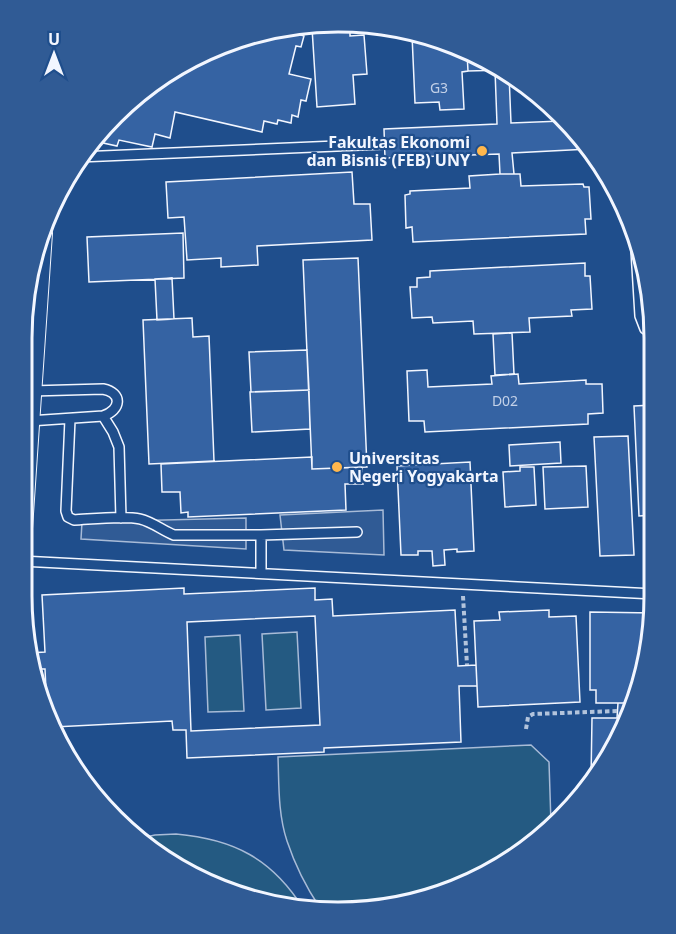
<svg xmlns="http://www.w3.org/2000/svg" width="676" height="934" font-family="'Noto Sans',sans-serif">
<rect width="100%" height="100%" fill="#1f4e8c"/>
<path fill="#245a82" stroke="#a8bbd7" stroke-width="1.5" d="M 643,263 L 652,296 L 652,321 L 646,311 Z
M 297,632 L 301,708 L 266,710 L 262,634 Z
M 240,635 L 244,711 L 208,712 L 205,637 Z
M 531,745 L 549,762 L 551,824 L 531,847 L 459,889 L 379,910 L 320,908 C 306,887 295,865 287,841 C 278,814 279,785 278,757 Z
M 176,834 C 234,839 272,859 303,908 L 276,907 L 198,880 L 136,839 L 155,835 Z"/>
<path fill="#305b95" stroke="#a8bbd7" stroke-width="1.5" d="M 383,510 L 384,555 L 284,550 L 280,515 Z
M 246,518 L 246,549 L 81,539 L 82,522 Z"/>
<path fill="#3563a3" stroke="#f2f6ff" stroke-width="1.5" fill-rule="evenodd" d="M 350,26 L 350,36 L 364,35 L 367,74 L 353,75 L 355,104 L 317,107 L 312,28 Z
M 300,29 L 298,34 L 304,36 L 301,47 L 296,46 L 289,74 L 311,79 L 306,101 L 301,100 L 298,117 L 292,115 L 291,123 L 278,120 L 277,124 L 264,121 L 262,132 L 175,112 L 170,138 L 155,134 L 152,147 L 119,140 L 117,146 L 94,141 L 145,87 L 256,32 Z
M 412,35 L 467,53 L 468,71 L 462,72 L 464,109 L 440,110 L 439,102 L 415,103 Z
M 467,53 L 496,63 L 504,70 L 468,71 Z
M 495,70 L 504,70 L 509,74 L 511,123 L 562,121 L 589,144 L 589,149 L 512,153 L 514,174 L 500,174 L 499,154 L 385,158 L 384,129 L 497,124 Z
M 352,172 L 354,204 L 370,204 L 372,240 L 257,246 L 258,265 L 221,267 L 221,258 L 187,260 L 184,217 L 168,218 L 166,182 Z
M 500,174 L 520,174 L 521,186 L 583,184 L 584,187 L 589,187 L 591,219 L 585,219 L 586,234 L 413,242 L 412,227 L 406,228 L 405,195 L 410,194 L 410,191 L 470,188 L 469,176 Z
M 183,233 L 184,278 L 89,282 L 87,237 Z
M 358,258 L 367,467 L 312,469 L 303,260 Z
M 585,263 L 585,276 L 590,276 L 592,309 L 571,310 L 572,316 L 529,318 L 530,332 L 474,334 L 473,321 L 433,323 L 432,317 L 412,318 L 410,287 L 417,287 L 417,278 L 430,277 L 430,271 Z
M 172,278 L 174,319 L 157,320 L 155,279 Z
M 192,318 L 193,337 L 209,336 L 214,461 L 149,464 L 143,320 Z
M 512,333 L 514,374 L 495,375 L 493,334 Z
M 307,350 L 309,390 L 251,392 L 249,352 Z
M 427,370 L 428,387 L 492,384 L 491,376 L 518,374 L 519,384 L 586,380 L 586,384 L 602,384 L 603,413 L 588,414 L 588,424 L 425,432 L 424,421 L 409,421 L 407,371 Z
M 309,390 L 310,429 L 252,432 L 250,392 Z
M 653,405 L 654,515 L 639,516 L 634,406 Z
M 628,436 L 634,555 L 600,556 L 594,437 Z
M 560,442 L 561,463 L 510,466 L 509,445 Z
M 312,457 L 312,469 L 362,467 L 363,484 L 345,484 L 346,510 L 188,517 L 188,512 L 181,513 L 180,492 L 162,492 L 161,464 Z
M 470,462 L 474,551 L 457,552 L 457,549 L 444,550 L 445,565 L 433,566 L 432,551 L 418,551 L 418,555 L 401,555 L 397,466 Z
M 586,466 L 588,507 L 545,509 L 543,467 Z
M 520,467 L 534,467 L 536,505 L 505,507 L 503,472 L 520,471 Z
M 184,588 L 184,594 L 315,588 L 315,600 L 332,599 L 333,616 L 455,610 L 458,666 L 476,665 L 477,686 L 459,686 L 461,742 L 324,748 L 324,752 L 187,758 L 186,730 L 173,730 L 172,721 L 54,727 L 47,712 L 45,669 L 31,669 L 29,653 L 45,652 L 42,595 ZM 315,616 L 320,725 L 191,731 L 187,622 Z
M 549,610 L 549,617 L 576,616 L 580,702 L 478,707 L 474,621 L 500,620 L 499,612 Z
M 590,612 L 654,613 L 644,678 L 634,703 L 596,703 L 596,690 L 590,690 Z
M 618,703 L 634,703 L 628,718 L 617,718 Z
M 592,718 L 628,718 L 613,754 L 591,779 Z"/>
<g fill="none" stroke-linecap="round" stroke-linejoin="round">
<defs>
<path id="service" d="M 79,157 L 384,144
M 635,234 L 640,316 L 645,329 L 652,332
M 103,416 L 113,432 L 119,447 L 121,518
M 70,419 L 66,511 L 68,517 L 74,520 C 92,519 124,515 140,519 C 153,522 163,531 174,535 L 261,535 L 357,532
M 29,421 L 103,416 C 121,410 123,393 103,389 L 31,391
M 21,561 L 654,594
M 261,573 L 261,535"/>
<path id="minor" d="M 21,543 L 42,233"/>
</defs>
<use href="#service" stroke="#f2f6ff" stroke-width="12"/>
<use href="#minor" stroke="#f2f6ff" stroke-width="22"/>
<path stroke="#b3c4dc" stroke-width="4" stroke-dasharray="4.5 3" stroke-linecap="butt" d="M 463,596 L 467,665
M 526,729 L 528,717 L 533,714 L 618,711"/>
<use href="#service" stroke="#1f4e8c" stroke-width="9"/>
<use href="#minor" stroke="#1f4e8c" stroke-width="20"/>
</g>
<g fill="#ffb74d" stroke="#1f4e8c" stroke-width="2">
<circle cx="482" cy="151" r="6"/>
<circle cx="337" cy="467" r="6"/>
</g>
<g text-anchor="middle" dominant-baseline="central" stroke-width="4.5" stroke-linejoin="round" paint-order="stroke">
<g font-size="14" fill="#c3d1e8">
<text x="439" y="87">G3</text>
<text x="505" y="400">D02</text>
</g>
<g font-size="16" font-weight="bold" fill="#f2f6ff" stroke="#1f4e8c" text-anchor="end">
<text x="470" y="142">Fakultas Ekonomi<tspan x="470" dy="18">dan Bisnis (FEB) UNY</tspan></text>
<text x="349" y="458" text-anchor="start">Universitas<tspan x="349" dy="18">Negeri Yogyakarta</tspan></text>
</g>
</g>
<path d="M0 0H676V934H0ZM338 32H338A306 306 0 0 1 644 338V596A306 306 0 0 1 338 902H338A306 306 0 0 1 32 596V338A306 306 0 0 1 338 32Z" fill="#305b95" fill-rule="evenodd"/>
<path fill="none" stroke="#f2f6ff" stroke-width="3" d="M338 32H338A306 306 0 0 1 644 338V596A306 306 0 0 1 338 902H338A306 306 0 0 1 32 596V338A306 306 0 0 1 338 32Z"/>
<g transform="translate(54 54)" stroke="#1f4e8c" stroke-width="4.5" paint-order="stroke">
<path d="M0-4.5L10 22L0 15L-10 22Z" fill="#f2f6ff"/>
<text y="-9" font-size="16" font-weight="bold" text-anchor="middle" fill="#f2f6ff">U</text>
</g>
</svg>
